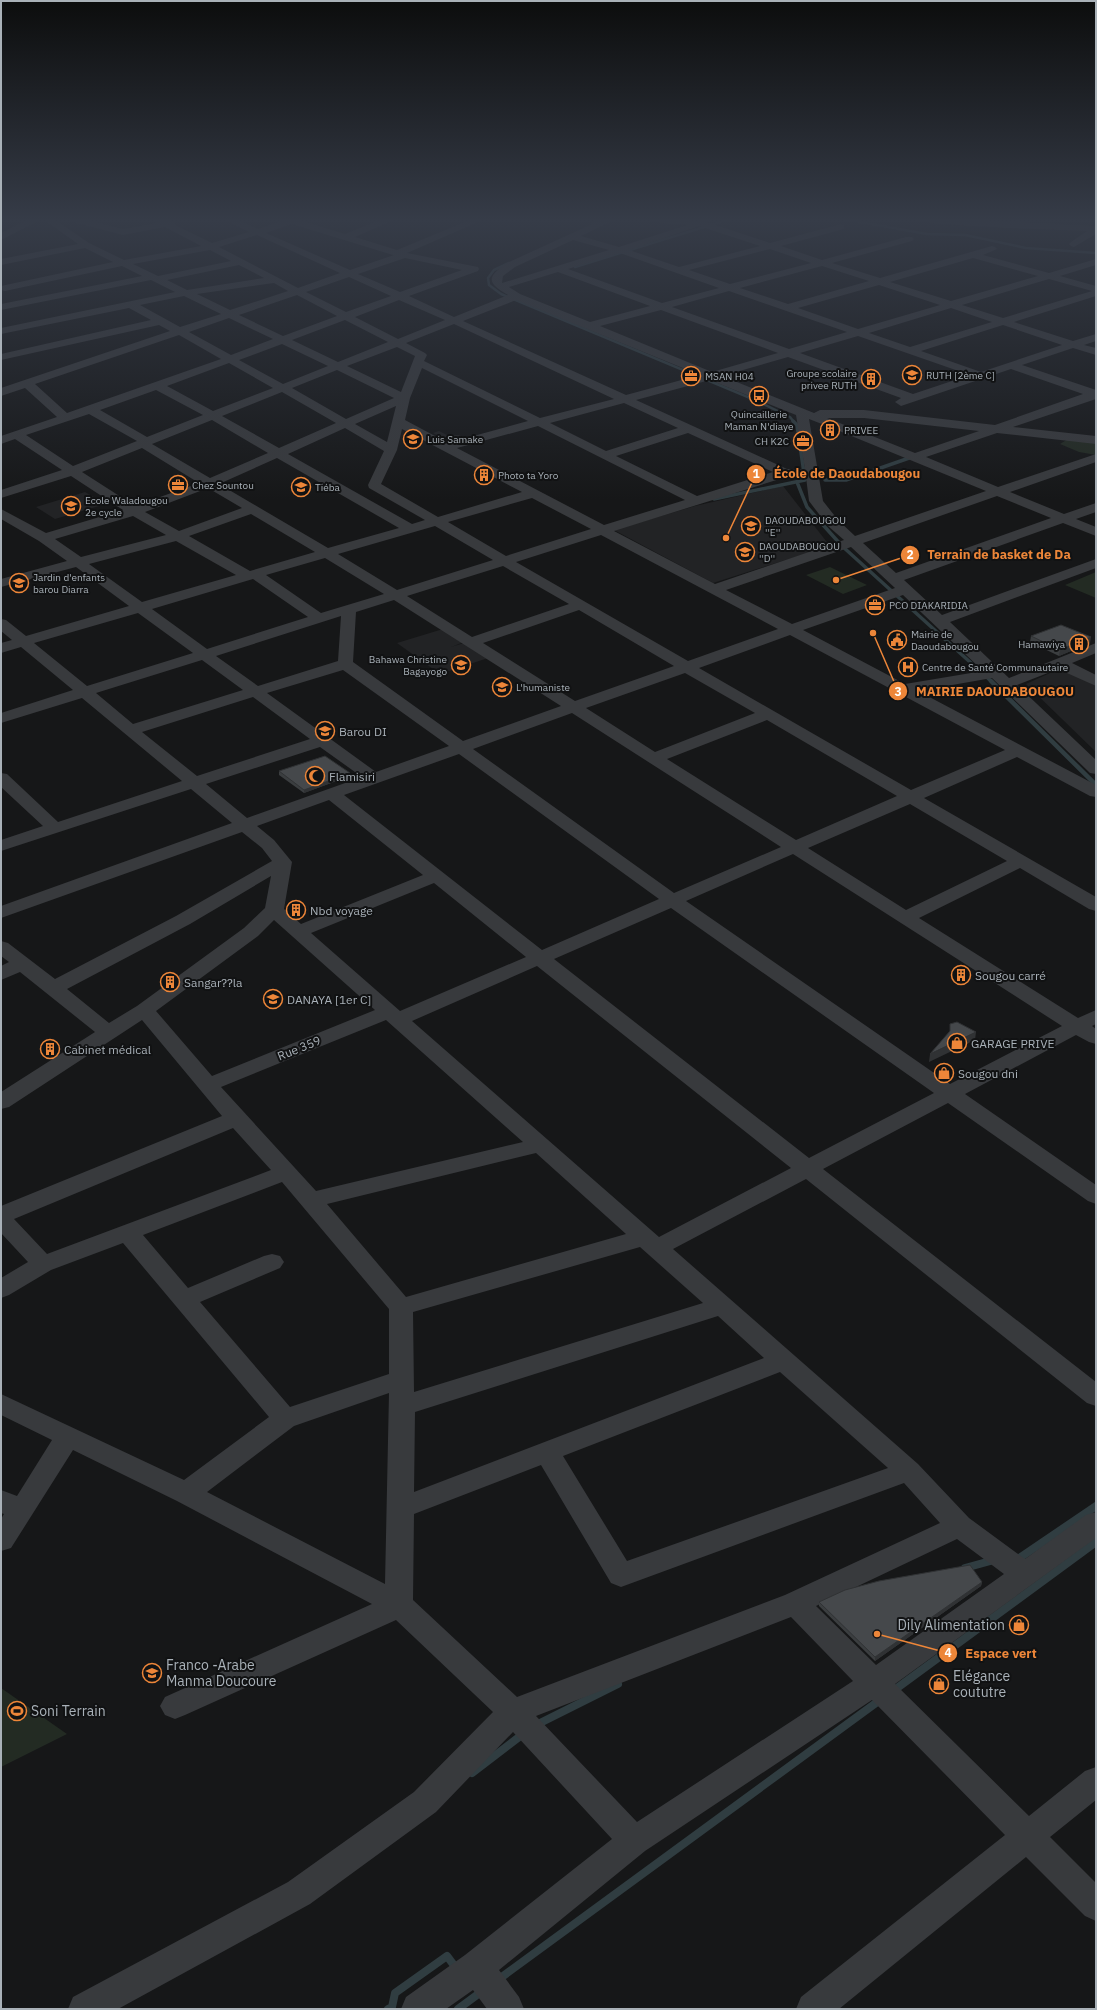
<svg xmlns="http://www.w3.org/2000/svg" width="1097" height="2010" font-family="'IBM Plex Sans',sans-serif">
<rect width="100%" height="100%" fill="#161718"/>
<path fill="#222325" d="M 439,431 L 447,435 L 459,435 L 465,438 L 450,442 L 433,433 Z
M 783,486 L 830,546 L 713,583 L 614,530 L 695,506 Z
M 85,492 L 106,504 L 55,519 L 36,507 Z
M 443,629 L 464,642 L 451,647 L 464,643 L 488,658 L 440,674 L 397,643 Z
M 1061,668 L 1096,686 L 1096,752 L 1026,684 Z"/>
<path fill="#232b23" d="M 1068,439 L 1096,441 L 1096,455 L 1079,452 L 1060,444 Z
M 830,567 L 867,585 L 843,594 L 806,575 Z
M 1096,572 L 1096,598 L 1065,585 Z
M 1,1688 L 67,1734 L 1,1767 Z"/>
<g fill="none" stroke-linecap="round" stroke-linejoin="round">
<path stroke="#303d41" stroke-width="2.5" d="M 668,219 L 689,221
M 843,219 L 927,234 L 965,235 L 1026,248 L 1096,253
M 699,222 L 714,219
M 592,224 L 603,219
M 509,263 L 494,270 L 488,278 L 489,285 L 501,294 L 755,400 L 790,417 L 794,422
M 575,267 L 730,219"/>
<path stroke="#303d41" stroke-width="3.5" d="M 825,480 L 846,480 L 912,457
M 797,482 L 807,507 L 842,546 L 992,682
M 714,499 L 805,480 L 797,425 L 793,421"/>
<path stroke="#303d41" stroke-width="4.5" d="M 991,681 L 1096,785"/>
<path stroke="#303d41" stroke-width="8" d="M 1018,1559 L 1096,1506
M 965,1568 L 994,1560
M 893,1691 L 1096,1542
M 536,1725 L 618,1684
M 472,1773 L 523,1734
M 499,1979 L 880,1700
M 388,2009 L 392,2007 L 395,1993 L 447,1956 L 456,1968
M 458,2009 L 481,1992"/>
<path fill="#383a3d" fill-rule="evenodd" d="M 29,219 L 42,219 L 1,240 L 1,233 Z
M 43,219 L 54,219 L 89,243 L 124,260 L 201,246 L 165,227 L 123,235 L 69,221 L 67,219 L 84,219 L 123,229 L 157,223 L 152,219 L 175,221 L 175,225 L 212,243 L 249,232 L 223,219 L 236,219 L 258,229 L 282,221 L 280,219 L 296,219 L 345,234 L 382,219 L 396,219 L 355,237 L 397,250 L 472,219 L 485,219 L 407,253 L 478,267 L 479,269 L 478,271 L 409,296 L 454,317 L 508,295 C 488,283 485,278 507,263 L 603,219 L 616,219 L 581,236 L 619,247 L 687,225 L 652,222 L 647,219 L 703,221 L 770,243 L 841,224 L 844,225 L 844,229 L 781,246 L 822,260 L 906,237 L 912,237 L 914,239 L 912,241 L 832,263 L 880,278 L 992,246 L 995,247 L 997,249 L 983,255 L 1049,273 L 1096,259 L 1096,265 L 1060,276 L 1096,286 L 1096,296 L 1014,322 L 1073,341 L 1096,334 L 1096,341 L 1084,345 L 1096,348 L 1096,355 L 1073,348 L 1022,365 L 1096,390 L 1096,399 L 1013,427 L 1096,436 L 1096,444 L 997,433 L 926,457 L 998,487 L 1096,454 L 1096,462 L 1010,492 L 1064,514 L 1096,503 L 1096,512 L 1076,519 L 1096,527 L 1096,536 L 1063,523 L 904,580 L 942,615 L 1096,559 L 1096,568 L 950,622 L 1009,678 L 1096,643 L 1096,653 L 1072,663 L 1096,675 L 1096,686 L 1058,669 L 1017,685 L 1096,760 L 1096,774 L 1090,773 L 992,678 L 918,691 L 1096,785 L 1096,797 L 1090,796 L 1017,757 L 924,798 L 1096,897 L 1096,911 L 1089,909 L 1020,868 L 919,918 L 1078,1018 L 1096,1010 L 1096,1024 L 1092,1026 L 1096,1029 L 1096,1044 L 1089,1042 L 1076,1035 L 965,1094 L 1096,1185 L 1096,1204 L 1088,1201 L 948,1103 L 823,1169 L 1096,1382 L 1096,1406 L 1087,1403 L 806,1179 L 673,1249 L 918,1464 L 969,1518 L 1025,1559 L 1086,1515 L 1096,1512 L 1096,1538 L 895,1684 L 1029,1816 L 1085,1771 L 1096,1767 L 1096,1800 L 1050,1837 L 1096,1883 L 1096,1921 L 1085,1916 L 1026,1857 L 839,2009 L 796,2009 L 801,1997 L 1005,1835 L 872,1700 L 645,1851 L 499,1970 L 519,1997 L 524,2009 L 487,2009 L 473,1990 L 446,2009 L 401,2009 L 406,1997 L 465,1955 L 612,1839 L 513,1732 L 436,1812 L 310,1904 L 118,2009 L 68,2009 L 73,1997 L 288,1882 L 414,1792 L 493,1712 L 396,1620 L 185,1715 L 175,1719 L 165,1715 L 160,1706 L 165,1697 L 372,1604 L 177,1501 L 73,1450 L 11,1548 L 1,1551 L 1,1519 L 4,1514 L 1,1513 L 1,1490 L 17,1496 L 52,1440 L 1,1415 L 1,1394 L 184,1480 L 269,1417 L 123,1243 L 51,1270 L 9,1295 L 1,1298 L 1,1278 L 28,1262 L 1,1233 L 1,1206 L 222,1116 L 142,1020 L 9,1107 L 1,1109 L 1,1092 L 95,1032 L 20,972 L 1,980 L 1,966 L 9,962 L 1,956 L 1,941 L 8,943 L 55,979 L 176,916 L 272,861 L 262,848 L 242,832 L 1,918 L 1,906 L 232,823 L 191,789 L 1,851 L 1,840 L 43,826 L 1,787 L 1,773 L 7,774 L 58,822 L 182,781 L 82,698 L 1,723 L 1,713 L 73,690 L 21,647 L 1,653 L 1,643 L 12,640 L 1,631 L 1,619 L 6,620 L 26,636 L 129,606 L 76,567 L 1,587 L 1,579 L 67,561 L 39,541 L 1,519 L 1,509 L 46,533 L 123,510 L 71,476 L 1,498 L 1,490 L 62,470 L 15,439 L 1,444 L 1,436 L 57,417 L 25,388 L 1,396 L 1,388 L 170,331 L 159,325 L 1,360 L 1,354 L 151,320 L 129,308 L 1,334 L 1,328 L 175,292 L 151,280 L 1,310 L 1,304 L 142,276 L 122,266 L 5,291 L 1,290 L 1,286 L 113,262 L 85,248 L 1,265 L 1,259 L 78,244 ZM 292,224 L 393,255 L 394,255 L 350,270 L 266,233 ZM 699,226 L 760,246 L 679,267 L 629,250 ZM 257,235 L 340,273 L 298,288 L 219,247 ZM 573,240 L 609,250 L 502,283 L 503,276 L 515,267 ZM 770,249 L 811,263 L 730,284 L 689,270 ZM 210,250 L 231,261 L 158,276 L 133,264 ZM 620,253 L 719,288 L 662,303 L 568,269 ZM 405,258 L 462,270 L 400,292 L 358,274 ZM 973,258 L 1038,276 L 951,301 L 890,282 ZM 239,265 L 264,278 L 187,290 L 167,280 ZM 822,266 L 869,281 L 788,304 L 740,288 ZM 558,272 L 650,306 L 590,322 L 520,294 L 509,287 ZM 349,277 L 391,296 L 346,312 L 306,292 ZM 1049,279 L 1092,291 L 1003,318 L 962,305 ZM 274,283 L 288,291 L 230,310 L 197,294 ZM 879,285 L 940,305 L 858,329 L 798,308 ZM 729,291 L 847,332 L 789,349 L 672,307 ZM 297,295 L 337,316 L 283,336 L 239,315 ZM 184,296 L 221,314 L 180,327 L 140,305 ZM 399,300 L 445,320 L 398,339 L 355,317 ZM 516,300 L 700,375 L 626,395 L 463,321 ZM 951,308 L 992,322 L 910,347 L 869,333 ZM 661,310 L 778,353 L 712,372 L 600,326 ZM 229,318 L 273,339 L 231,355 L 189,332 ZM 345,320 L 388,342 L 338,362 L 292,340 ZM 454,324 L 614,399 L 540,418 L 424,361 L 427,355 L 425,353 L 406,343 ZM 1003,325 L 1062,345 L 981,372 L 921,351 ZM 179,335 L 221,359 L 67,413 L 35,384 ZM 858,336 L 970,375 L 913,394 L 800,353 ZM 282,344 L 328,366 L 283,384 L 239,360 ZM 397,347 L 415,356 L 401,392 L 347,366 ZM 788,357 L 901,398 L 895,402 L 901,406 L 1011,369 L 1083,394 L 995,425 L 864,410 L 820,410 L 814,413 L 722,376 ZM 229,363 L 273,388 L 213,411 L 167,386 ZM 422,368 L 528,421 L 448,443 L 405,420 L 410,398 ZM 337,370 L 394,398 L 346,419 L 292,388 ZM 710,380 L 796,415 L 805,469 L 787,469 L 636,400 ZM 156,390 L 203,415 L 147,437 L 100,410 ZM 282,392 L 336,423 L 279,448 L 222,416 ZM 624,403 L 678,428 L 606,451 L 550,423 ZM 396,406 L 387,442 L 355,424 ZM 89,414 L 137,441 L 73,466 L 26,435 ZM 827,418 L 864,418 L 979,431 L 915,453 ZM 809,419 L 827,426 L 986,491 L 855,536 L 838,520 L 823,501 ZM 212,420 L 268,453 L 210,478 L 152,444 ZM 538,426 L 685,500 L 604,525 L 457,448 ZM 345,428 L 384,451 L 368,485 L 369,488 L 425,520 L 412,524 L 288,454 ZM 402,429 L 522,492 L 438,517 L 381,484 L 397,450 ZM 688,433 L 773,472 L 697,496 L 616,456 ZM 142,448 L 199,483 L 135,506 L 82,472 ZM 277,458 L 399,528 L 328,548 L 219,484 ZM 786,477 L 806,477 L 809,501 L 828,526 L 844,540 L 715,584 L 614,531 ZM 208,488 L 242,508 L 179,531 L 145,512 ZM 997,496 L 1051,518 L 896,573 L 863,543 ZM 532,498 L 591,529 L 506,556 L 448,522 ZM 251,514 L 315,552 L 250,571 L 189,536 ZM 133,516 L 166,535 L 81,557 L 55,539 ZM 435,526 L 493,560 L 397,590 L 338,554 ZM 601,535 L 778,629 L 688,661 L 516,562 ZM 176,541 L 236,575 L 142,602 L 89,564 ZM 851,547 L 895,588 L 792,624 L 726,590 ZM 325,558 L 384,594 L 321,613 L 266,575 ZM 503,566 L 569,604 L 472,637 L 407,596 ZM 253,579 L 308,617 L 207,649 L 152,609 ZM 903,595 L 983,671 L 905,684 L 803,630 ZM 394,600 L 561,706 L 463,741 L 353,662 L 356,612 ZM 579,610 L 674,666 L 575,701 L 483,643 ZM 138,613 L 193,653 L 87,686 L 34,643 ZM 341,616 L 338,661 L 258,686 L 216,656 ZM 790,635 L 1005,750 L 911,790 L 699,668 ZM 202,660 L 243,690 L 133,724 L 96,693 ZM 343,670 L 449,746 L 376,772 L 267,693 ZM 685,673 L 755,713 L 655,752 L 586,708 ZM 253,697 L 310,739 L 197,776 L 142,732 ZM 572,713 L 781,847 L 674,893 L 473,749 ZM 767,720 L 897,796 L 796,840 L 667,759 ZM 320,747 L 362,777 L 247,818 L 206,784 ZM 459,754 L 659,899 L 542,950 L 344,795 ZM 329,800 L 423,875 L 301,924 L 284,909 L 292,862 L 274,840 L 257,826 ZM 910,804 L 1007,861 L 906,910 L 808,848 ZM 793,854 L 1062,1026 L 950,1084 L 686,901 ZM 271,876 L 265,908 L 244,928 L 137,1006 L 109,1023 L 67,989 L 190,924 ZM 434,883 L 526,957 L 400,1011 L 311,933 ZM 671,908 L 934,1093 L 809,1158 L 554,959 ZM 274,920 L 375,1010 L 212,1076 L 156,1011 L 258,936 ZM 537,966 L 791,1168 L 659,1237 L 412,1021 ZM 386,1020 L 523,1142 L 316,1191 L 221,1087 ZM 233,1128 L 271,1170 L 47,1254 L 14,1219 ZM 536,1153 L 626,1234 L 406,1297 L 327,1204 ZM 282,1182 L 389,1309 L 389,1374 L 290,1407 L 200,1302 L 280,1268 L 284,1262 L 280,1256 L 272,1254 L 264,1256 L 188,1288 L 143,1235 ZM 640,1247 L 703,1303 L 414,1392 L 413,1312 ZM 718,1316 L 764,1358 L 414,1492 L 415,1412 ZM 780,1372 L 888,1468 L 627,1561 L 563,1456 ZM 389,1393 L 385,1584 L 207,1492 L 294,1426 ZM 541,1465 L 611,1583 L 621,1587 L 904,1483 L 940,1523 L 785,1595 L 517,1697 L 413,1600 L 414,1514 ZM 957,1539 L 1004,1574 L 876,1665 L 816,1606 ZM 791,1617 L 853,1681 L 637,1822 L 536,1716 Z
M 913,219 L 962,219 L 1096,226 L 1096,234 L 1074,247 L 1071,246 L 1069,244 L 1071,242 L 1087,231 C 1066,230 920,226 913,219 Z"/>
</g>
<path fill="#3b3e40" d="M 1031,636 L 1090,643 L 1059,656 L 1030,642 Z
M 279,771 L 350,773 L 350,776 L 304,793 L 279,775 Z
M 982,1582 L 981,1586 L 875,1661 L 819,1606 L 819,1602 Z"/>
<path fill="#303234" d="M 1091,637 L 1090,643 L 1059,656 L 1060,650 Z
M 350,773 L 350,776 L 304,793 L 304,790 Z
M 976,1032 L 975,1040 L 929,1062 L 930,1054 Z
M 982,1582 L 981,1586 L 875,1661 L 875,1657 Z"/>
<path fill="#45484b" stroke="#303234" d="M 1061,625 L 1091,637 L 1060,650 L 1031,636 Z
M 325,756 L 350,773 L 304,790 L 279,771 Z
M 957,1022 L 976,1032 L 930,1054 L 950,1031 L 950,1024 Z
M 970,1565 L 982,1582 L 875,1657 L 819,1602 L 845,1590 L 879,1581 Z"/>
<linearGradient id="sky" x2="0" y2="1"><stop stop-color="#0c0d0d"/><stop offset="0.44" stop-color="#363c48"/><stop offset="1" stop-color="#363c48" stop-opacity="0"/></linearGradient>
<rect width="1097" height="500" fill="url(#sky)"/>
<defs>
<symbol id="school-ring" viewBox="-11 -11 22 22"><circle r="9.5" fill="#111213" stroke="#ed8639" stroke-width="1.5"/><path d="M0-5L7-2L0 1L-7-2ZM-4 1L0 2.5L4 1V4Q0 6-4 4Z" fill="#ed8639"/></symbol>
<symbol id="office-ring" viewBox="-11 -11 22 22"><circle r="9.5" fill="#111213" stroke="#ed8639" stroke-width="1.5"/><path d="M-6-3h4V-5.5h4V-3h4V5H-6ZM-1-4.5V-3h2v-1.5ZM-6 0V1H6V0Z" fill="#ed8639"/></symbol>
<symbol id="building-ring" viewBox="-11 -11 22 22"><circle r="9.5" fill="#111213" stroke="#ed8639" stroke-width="1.5"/><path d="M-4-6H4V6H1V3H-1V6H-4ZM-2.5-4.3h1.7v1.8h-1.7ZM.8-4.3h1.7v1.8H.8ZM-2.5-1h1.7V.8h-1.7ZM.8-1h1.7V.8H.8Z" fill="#ed8639"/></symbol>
<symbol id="bus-ring" viewBox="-11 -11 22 22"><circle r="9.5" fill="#111213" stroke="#ed8639" stroke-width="1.5"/><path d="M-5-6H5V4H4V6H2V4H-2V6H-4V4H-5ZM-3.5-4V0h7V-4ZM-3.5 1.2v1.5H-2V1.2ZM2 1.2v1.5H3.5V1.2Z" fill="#ed8639"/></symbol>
<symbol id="civic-ring" viewBox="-11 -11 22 22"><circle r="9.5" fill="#111213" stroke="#ed8639" stroke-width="1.5"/><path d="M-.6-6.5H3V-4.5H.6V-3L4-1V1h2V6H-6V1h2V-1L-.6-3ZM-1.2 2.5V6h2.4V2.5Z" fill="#ed8639"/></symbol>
<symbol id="hospital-ring" viewBox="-11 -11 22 22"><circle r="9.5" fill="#111213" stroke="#ed8639" stroke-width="1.5"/><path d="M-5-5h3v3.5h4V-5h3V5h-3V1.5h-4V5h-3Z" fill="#ed8639"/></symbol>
<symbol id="mosque-ring" viewBox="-11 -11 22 22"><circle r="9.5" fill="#111213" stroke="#ed8639" stroke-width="1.5"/><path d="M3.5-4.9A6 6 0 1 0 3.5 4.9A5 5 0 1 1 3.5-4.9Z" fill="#ed8639"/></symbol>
<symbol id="shop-ring" viewBox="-11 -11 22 22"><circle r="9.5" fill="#111213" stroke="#ed8639" stroke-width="1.5"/><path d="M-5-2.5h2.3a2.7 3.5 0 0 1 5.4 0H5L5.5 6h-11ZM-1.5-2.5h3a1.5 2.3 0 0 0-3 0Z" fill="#ed8639"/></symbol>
<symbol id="stadium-ring" viewBox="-11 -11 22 22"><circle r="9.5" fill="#111213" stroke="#ed8639" stroke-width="1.5"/><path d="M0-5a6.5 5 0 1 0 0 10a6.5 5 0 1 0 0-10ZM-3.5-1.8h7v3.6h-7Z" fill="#ed8639"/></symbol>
</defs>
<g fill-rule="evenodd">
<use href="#school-ring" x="901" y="364" width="22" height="22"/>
<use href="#office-ring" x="680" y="365" width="22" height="22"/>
<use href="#building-ring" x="860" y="368" width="22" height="22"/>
<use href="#bus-ring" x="748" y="385" width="22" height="22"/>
<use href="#building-ring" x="819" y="419" width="22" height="22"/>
<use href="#school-ring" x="402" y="428" width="22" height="22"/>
<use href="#office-ring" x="792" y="430" width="22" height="22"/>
<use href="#building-ring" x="473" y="464" width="22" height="22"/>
<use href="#office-ring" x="167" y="474" width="22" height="22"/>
<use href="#school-ring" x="290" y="476" width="22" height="22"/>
<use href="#school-ring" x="60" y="495" width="22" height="22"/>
<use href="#school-ring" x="740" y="515" width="22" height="22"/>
<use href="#school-ring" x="734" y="541" width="22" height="22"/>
<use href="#school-ring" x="8" y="572" width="22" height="22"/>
<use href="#office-ring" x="864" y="594" width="22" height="22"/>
<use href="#civic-ring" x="886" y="629" width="22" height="22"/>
<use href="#building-ring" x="1068" y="633" width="22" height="22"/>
<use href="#school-ring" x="450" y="654" width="22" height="22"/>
<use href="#hospital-ring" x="897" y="656" width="22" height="22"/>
<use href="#school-ring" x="491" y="676" width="22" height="22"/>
<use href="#school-ring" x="314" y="720" width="22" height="22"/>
<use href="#mosque-ring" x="304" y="765" width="22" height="22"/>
<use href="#building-ring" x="285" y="899" width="22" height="22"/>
<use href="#building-ring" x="950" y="964" width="22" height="22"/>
<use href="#building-ring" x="159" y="971" width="22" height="22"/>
<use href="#school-ring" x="262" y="988" width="22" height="22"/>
<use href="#shop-ring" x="946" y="1032" width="22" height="22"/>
<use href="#building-ring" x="39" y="1038" width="22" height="22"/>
<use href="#shop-ring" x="933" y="1062" width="22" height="22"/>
<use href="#shop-ring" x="1008" y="1614" width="22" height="22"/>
<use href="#school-ring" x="141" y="1662" width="22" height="22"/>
<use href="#shop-ring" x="928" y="1673" width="22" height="22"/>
<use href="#stadium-ring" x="6" y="1700" width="22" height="22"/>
</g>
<g text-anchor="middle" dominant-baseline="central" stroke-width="4" stroke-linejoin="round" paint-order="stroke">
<g font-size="10" fill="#a9b1b8" stroke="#111213" text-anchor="start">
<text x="857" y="373" text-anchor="end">Groupe scolaire<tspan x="857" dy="12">privee RUTH</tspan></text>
<text x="926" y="375">RUTH [2ème C]</text>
<text x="705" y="376">MSAN H04</text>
<text x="759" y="414" text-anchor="middle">Quincaillerie<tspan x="759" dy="12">Maman N'diaye</tspan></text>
<text x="844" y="430">PRIVEE</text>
<text x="427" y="439">Luis Samake</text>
<text x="789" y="441" text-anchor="end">CH K2C</text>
<text x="498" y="475">Photo ta Yoro</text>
<text x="192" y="485">Chez Sountou</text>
<text x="315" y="487">Tiéba</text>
<text x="85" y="500">Ecole Waladougou<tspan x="85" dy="12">2e cycle</tspan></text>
<text x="765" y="520">DAOUDABOUGOU<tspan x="765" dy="12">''E''</tspan></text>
<text x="759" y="546">DAOUDABOUGOU<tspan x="759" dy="12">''D''</tspan></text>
<text x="33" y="577">Jardin d'enfants<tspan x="33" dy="12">barou Diarra</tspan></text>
<text x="889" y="605">PCO DIAKARIDIA</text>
<text x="911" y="634">Mairie de<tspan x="911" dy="12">Daoudabougou</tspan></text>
<text x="1065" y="644" text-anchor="end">Hamawiya</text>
<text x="447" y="659" text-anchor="end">Bahawa Christine<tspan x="447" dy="12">Bagayogo</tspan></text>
<text x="922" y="667">Centre de Santé Communautaire</text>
<text x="516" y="687">L'humaniste</text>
</g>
<g font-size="12" fill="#a9b1b8" stroke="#111213" text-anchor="start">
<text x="339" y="731">Barou DI</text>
<text x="329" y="776">Flamisiri</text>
<text x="310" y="910">Nbd voyage</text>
<text x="975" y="975">Sougou carré</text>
<text x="184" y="982">Sangar??la</text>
<text x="287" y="999">DANAYA [1er C]</text>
<text x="971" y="1043">GARAGE PRIVE</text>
<text x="64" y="1049">Cabinet médical</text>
<text x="958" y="1073">Sougou dni</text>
</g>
<g font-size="12" fill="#a9b1b8" stroke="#111213">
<text transform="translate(299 1048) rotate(-22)">Rue 359</text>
</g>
<g font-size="14" fill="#a9b1b8" stroke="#111213" text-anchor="start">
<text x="1005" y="1625" text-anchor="end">Dily Alimentation</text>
<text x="166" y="1665">Franco -Arabe<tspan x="166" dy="16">Manma Doucoure</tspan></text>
<text x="953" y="1676">Elégance<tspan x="953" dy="16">coututre</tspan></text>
<text x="31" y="1711">Soni Terrain</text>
</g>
</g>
<path fill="none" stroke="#ed8639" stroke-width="1.5" d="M726 538L756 474M836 580L910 555M873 633L898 691M877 1634L948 1653"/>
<g fill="#ed8639" stroke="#111213" stroke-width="1.5">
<circle cx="726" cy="538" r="4"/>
<circle cx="836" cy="580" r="4"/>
<circle cx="873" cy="633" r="4"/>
<circle cx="877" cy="1634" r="4"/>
<circle cx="756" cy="474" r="10"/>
<circle cx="910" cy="555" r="10"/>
<circle cx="898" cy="691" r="10"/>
<circle cx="948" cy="1653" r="10"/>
</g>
<g font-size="12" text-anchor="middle" font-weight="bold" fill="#fff">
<text x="756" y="478">1</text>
<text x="910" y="559">2</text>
<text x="898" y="696">3</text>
<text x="948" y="1657">4</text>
</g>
<g font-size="13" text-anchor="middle" font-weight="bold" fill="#ed8639" stroke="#111213" stroke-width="4" stroke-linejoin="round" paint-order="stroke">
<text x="847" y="478">École de Daoudabougou</text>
<text x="999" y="559">Terrain de basket de Da</text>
<text x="995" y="696">MAIRIE DAOUDABOUGOU</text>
<text x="1001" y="1658">Espace vert</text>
</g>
<rect width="1097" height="2010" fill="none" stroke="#a9b1b8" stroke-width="4"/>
</svg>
